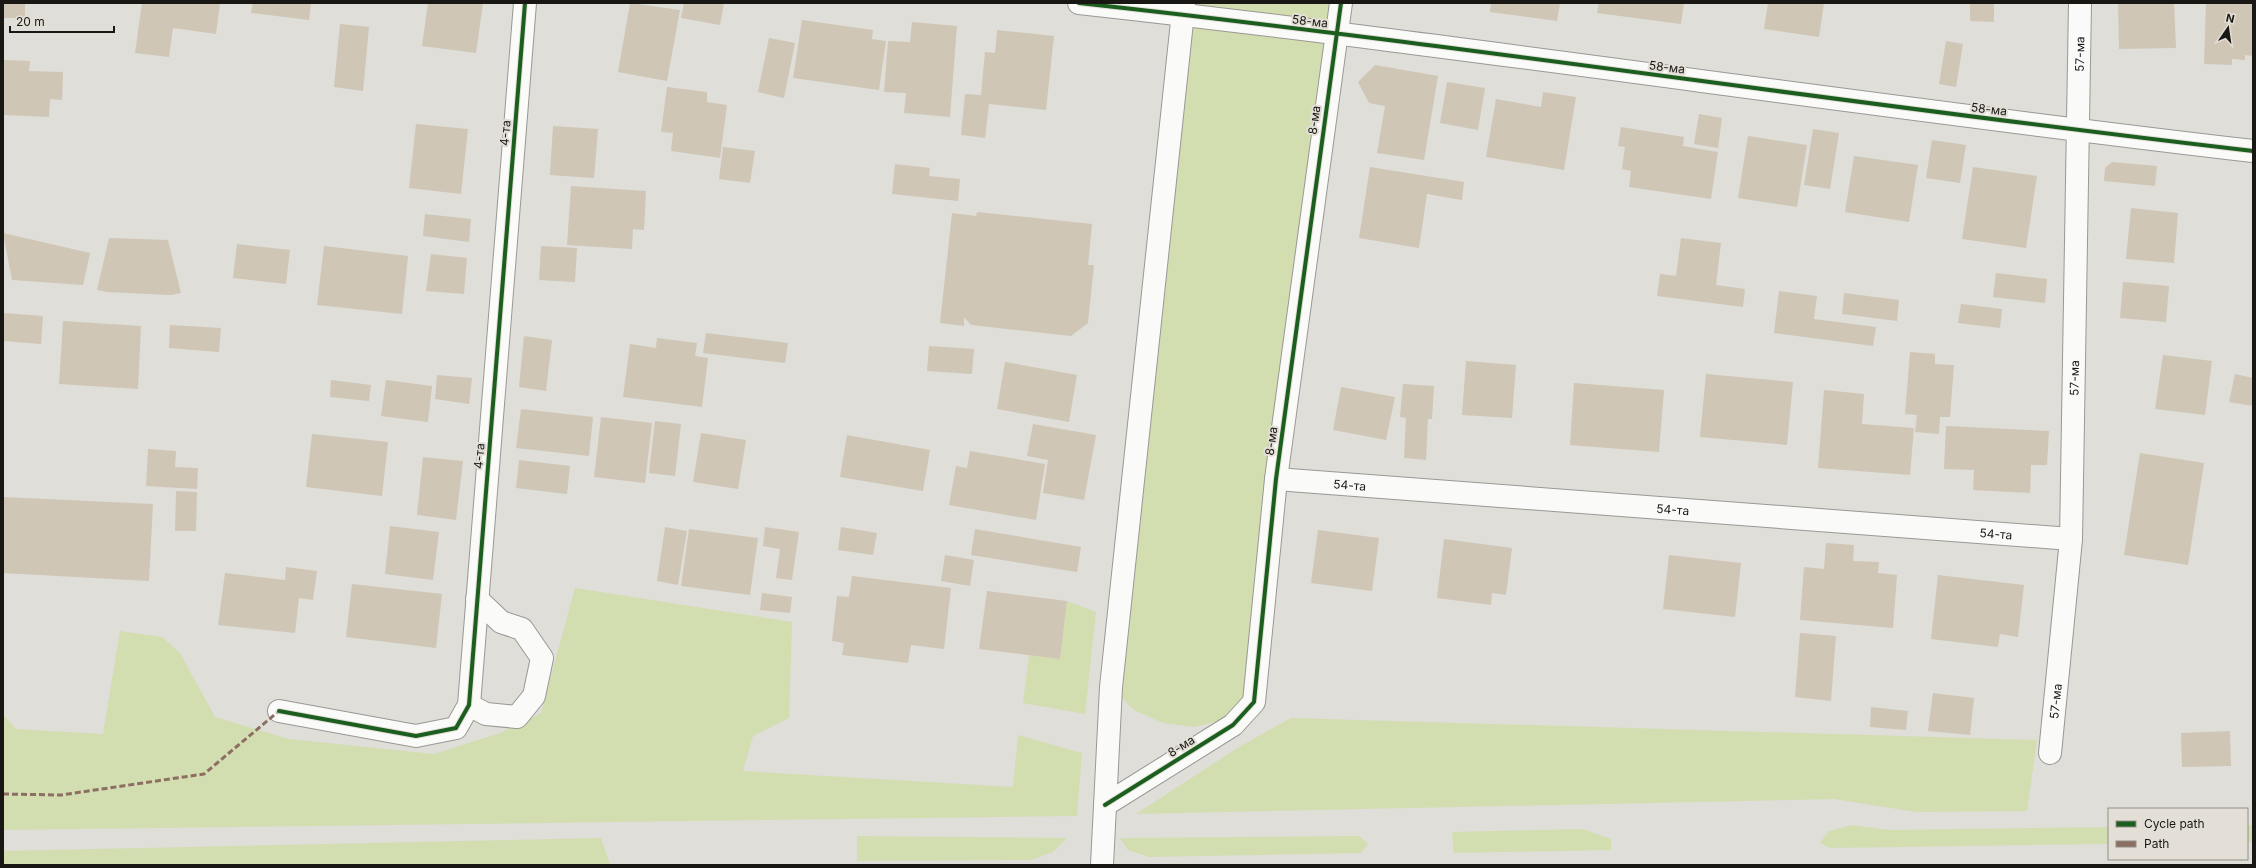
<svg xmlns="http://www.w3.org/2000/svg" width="2256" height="868" font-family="Inter,sans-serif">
<rect width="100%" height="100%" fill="#e0ded9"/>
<path fill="#d2ddb0" d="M 1184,3 L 1341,3 L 1254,702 L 1226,719 L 1195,727 L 1163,723 L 1134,710 L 1111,687 Z
M 575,588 L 792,622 L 789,718 L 753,736 L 743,771 L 1013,787 L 1018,735 L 1082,753 L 1077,816 L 3,830 L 3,715 L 16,729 L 103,734 L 120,631 L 162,637 L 180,653 L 215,717 L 289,739 L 434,754 L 500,733 L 541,713 Z
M 1067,601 L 1096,612 L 1085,714 L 1023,703 L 1029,655 L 1060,659 Z
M 1291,718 L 2037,740 L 2027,811 L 1916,812 L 1834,799 L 1136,814 L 1239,747 Z
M 1852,825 L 1888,830 L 2109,827 L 2109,844 L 1830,848 L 1820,843 L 1829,831 Z
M 2247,825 L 2253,825 L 2253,842 L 2247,842 Z
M 1583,829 L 1611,839 L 1611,850 L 1454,853 L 1452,832 Z
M 857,836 L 1067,838 L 1053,852 L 1031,860 L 857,861 Z
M 1359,836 L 1368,844 L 1361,853 L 1149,857 L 1128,850 L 1120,838 Z
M 601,838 L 610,864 L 3,865 L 3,851 Z"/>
<path fill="#cfc6b5" d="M 3,3 L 25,3 L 25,18 L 3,18 Z
M 142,3 L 220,3 L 216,34 L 173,28 L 169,57 L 135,53 Z
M 253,3 L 311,3 L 309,20 L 251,13 Z
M 428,3 L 483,3 L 476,53 L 422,46 Z
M 630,3 L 680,10 L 667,81 L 618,72 Z
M 684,3 L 724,3 L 720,25 L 681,18 Z
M 1491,3 L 1560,3 L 1557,21 L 1490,12 Z
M 1599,3 L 1684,3 L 1681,24 L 1597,13 Z
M 1768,3 L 1824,3 L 1819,37 L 1764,29 Z
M 1970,3 L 1994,3 L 1994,22 L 1970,21 Z
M 2118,3 L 2174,3 L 2176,48 L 2119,49 Z
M 2206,3 L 2253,3 L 2253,56 L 2245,55 L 2245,60 L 2232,59 L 2232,65 L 2204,64 Z
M 802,20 L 873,30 L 872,39 L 886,41 L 879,90 L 793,78 Z
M 912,22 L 957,26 L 950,117 L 904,113 L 906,93 L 884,92 L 888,41 L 910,42 Z
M 340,24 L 369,27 L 363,91 L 334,87 Z
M 997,30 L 1054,36 L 1046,110 L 989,104 L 985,138 L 961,135 L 965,94 L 981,95 L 985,52 L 995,53 Z
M 769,38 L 795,43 L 784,98 L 758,92 Z
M 1946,41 L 1963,44 L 1956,87 L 1939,84 Z
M 3,60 L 30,61 L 29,71 L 63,72 L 62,100 L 50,99 L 49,117 L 3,115 Z
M 1375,65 L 1438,76 L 1424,160 L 1377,153 L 1385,106 L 1369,103 L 1358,82 Z
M 1447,82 L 1485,88 L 1478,130 L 1440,123 Z
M 667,87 L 707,92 L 707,102 L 727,105 L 720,158 L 671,151 L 673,133 L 661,132 Z
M 1543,92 L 1576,97 L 1564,170 L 1486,157 L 1496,99 L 1541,107 Z
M 1699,114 L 1722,118 L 1718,148 L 1694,144 Z
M 416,124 L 468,129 L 461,194 L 409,188 Z
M 553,126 L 598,129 L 594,178 L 550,175 Z
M 1621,127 L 1684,137 L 1683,146 L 1718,152 L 1711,199 L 1629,187 L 1631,171 L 1622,169 L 1625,147 L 1618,146 Z
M 1813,129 L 1839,133 L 1830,189 L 1804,185 Z
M 1748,136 L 1807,145 L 1797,207 L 1738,198 Z
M 1932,140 L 1966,145 L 1960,183 L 1926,178 Z
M 723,147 L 755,151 L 750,183 L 719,179 Z
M 1854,156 L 1918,165 L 1909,222 L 1845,212 Z
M 2112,162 L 2157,166 L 2155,186 L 2104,181 L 2105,168 Z
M 895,164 L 930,168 L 929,176 L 960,179 L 958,201 L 892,194 Z
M 1370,167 L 1464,182 L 1462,200 L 1427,194 L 1419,248 L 1359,238 Z
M 1973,167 L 2037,176 L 2026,248 L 1962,239 Z
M 571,186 L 646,191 L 644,230 L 633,229 L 632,249 L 567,245 Z
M 2131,208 L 2178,213 L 2174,263 L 2126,259 Z
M 977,212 L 1092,224 L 1088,265 L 1094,265 L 1088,323 L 1071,336 L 971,325 L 964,317 L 964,326 L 940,323 L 952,213 L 976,216 Z
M 425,214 L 471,219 L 469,242 L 423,236 Z
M 3,233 L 90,253 L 83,285 L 12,280 Z
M 109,238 L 168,240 L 181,293 L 171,295 L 107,292 L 97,290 Z
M 1681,238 L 1721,243 L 1716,285 L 1745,289 L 1743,307 L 1657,296 L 1660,274 L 1676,276 Z
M 237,244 L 290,250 L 286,284 L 233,278 Z
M 324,246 L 408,256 L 402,314 L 317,305 Z
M 541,246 L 577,248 L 575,282 L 539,280 Z
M 431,254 L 467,258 L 464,294 L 426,291 Z
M 1996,273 L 2047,279 L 2045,303 L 1993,297 Z
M 2123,282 L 2169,286 L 2166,322 L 2120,318 Z
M 1779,291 L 1817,296 L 1814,319 L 1876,327 L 1873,346 L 1774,333 Z
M 1844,293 L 1899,300 L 1897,321 L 1842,314 Z
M 1961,304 L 2002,309 L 2000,328 L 1958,323 Z
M 3,313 L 43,316 L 41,344 L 3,341 Z
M 63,321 L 141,326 L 138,389 L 59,384 Z
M 170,325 L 221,328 L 219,352 L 169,348 Z
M 706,333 L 788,343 L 785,363 L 703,353 Z
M 524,336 L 552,340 L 546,391 L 519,387 Z
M 657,338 L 697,343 L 695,356 L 708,358 L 702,407 L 623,397 L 630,344 L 656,348 Z
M 929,346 L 974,349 L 972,374 L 927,371 Z
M 1910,352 L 1935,354 L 1935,364 L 1954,365 L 1950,417 L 1940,417 L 1939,434 L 1915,432 L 1917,415 L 1905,414 Z
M 2163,355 L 2212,361 L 2205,415 L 2155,409 Z
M 1466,361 L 1516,365 L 1512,418 L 1462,415 Z
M 1005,362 L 1077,375 L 1069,422 L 997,409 Z
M 1706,374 L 1793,382 L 1787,445 L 1700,437 Z
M 2235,374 L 2253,378 L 2253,406 L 2229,402 Z
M 437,375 L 472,378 L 469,404 L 435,399 Z
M 331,380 L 371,385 L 369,401 L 330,397 Z
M 386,380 L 432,386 L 428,422 L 381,416 Z
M 1574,383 L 1664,390 L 1659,452 L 1570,445 Z
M 1403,384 L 1434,386 L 1432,419 L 1428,419 L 1426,460 L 1404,458 L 1406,418 L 1400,417 Z
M 1341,387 L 1395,397 L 1386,440 L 1333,430 Z
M 1824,390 L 1864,394 L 1862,424 L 1914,428 L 1910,475 L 1818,468 Z
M 521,409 L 593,417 L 589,456 L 516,448 Z
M 601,417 L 652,423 L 645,483 L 594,477 Z
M 655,421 L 681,424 L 675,476 L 649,473 Z
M 1033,424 L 1096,435 L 1084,500 L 1043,493 L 1048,460 L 1027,456 Z
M 1946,426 L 2049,431 L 2047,465 L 2031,465 L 2030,493 L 1973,490 L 1974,470 L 1944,469 Z
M 701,433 L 746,440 L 738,489 L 693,482 Z
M 312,434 L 388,442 L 382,496 L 306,487 Z
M 847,435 L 930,450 L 923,491 L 840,477 Z
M 148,449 L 176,451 L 175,467 L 198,468 L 197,489 L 146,486 Z
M 970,451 L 1045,464 L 1036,520 L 949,505 L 956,466 L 967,468 Z
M 2140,453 L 2204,463 L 2188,565 L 2124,555 Z
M 423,457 L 463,461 L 456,520 L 417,515 Z
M 519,460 L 570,466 L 567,494 L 516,488 Z
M 176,491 L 197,492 L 196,531 L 175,531 Z
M 3,497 L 153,504 L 149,581 L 3,573 Z
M 390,526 L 439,532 L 433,580 L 385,574 Z
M 665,527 L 687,531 L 678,585 L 657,581 Z
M 765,527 L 799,532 L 792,580 L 776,578 L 780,549 L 763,546 Z
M 841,527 L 877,533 L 873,555 L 838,550 Z
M 689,529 L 758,538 L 750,595 L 681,586 Z
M 975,529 L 1081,547 L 1077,572 L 971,555 Z
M 1318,530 L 1379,538 L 1372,591 L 1311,583 Z
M 1444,539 L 1512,548 L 1506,595 L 1492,593 L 1491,605 L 1437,598 Z
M 1826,543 L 1854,545 L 1853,561 L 1879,562 L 1878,573 L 1897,575 L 1893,628 L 1800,620 L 1804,567 L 1824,569 Z
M 945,555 L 974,560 L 970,586 L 941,581 Z
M 1669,555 L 1741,563 L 1735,617 L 1663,609 Z
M 286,567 L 317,571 L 313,600 L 299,598 L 295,633 L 218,625 L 225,573 L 285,580 Z
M 1938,575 L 2024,585 L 2018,637 L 2000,634 L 1998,647 L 1931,639 Z
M 852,576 L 951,588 L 944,649 L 911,645 L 908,663 L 842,655 L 844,643 L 832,641 L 837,596 L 849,597 Z
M 352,584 L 442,594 L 436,648 L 346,637 Z
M 987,591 L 1067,601 L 1060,659 L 979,649 Z
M 762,593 L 792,597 L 790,613 L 760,610 Z
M 1800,633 L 1836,636 L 1831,701 L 1795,697 Z
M 1933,693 L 1974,698 L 1970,735 L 1928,731 Z
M 1871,707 L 1908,711 L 1906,730 L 1870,727 Z
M 2230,731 L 2231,766 L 2182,767 L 2181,733 Z"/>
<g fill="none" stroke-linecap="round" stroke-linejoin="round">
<defs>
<g id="minor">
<path d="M 1079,3 C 1471,46 1861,106 2253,151"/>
<path id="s1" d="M 1276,479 L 2071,539"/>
<path d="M 469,705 L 486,714 L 517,717 L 534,696 L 542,658 L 522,629 L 501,622 L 477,599"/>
<path d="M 279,711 L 416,736 L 456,728 L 469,705 L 525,3"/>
<path id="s2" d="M 2050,753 L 2071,539 L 2080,3"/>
<path d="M 1105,805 L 1233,725 L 1254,702 L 1276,479 L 1341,3"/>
<path d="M 1102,865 L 1111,687 L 1184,3"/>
</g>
</defs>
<use href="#minor" stroke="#9a9895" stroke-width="24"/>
<use href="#minor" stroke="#fafaf9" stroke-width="22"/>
<path stroke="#8d6e63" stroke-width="3" stroke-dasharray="6 3" stroke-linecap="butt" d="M 3,794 L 61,795 L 204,774 L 279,711"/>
<defs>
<path id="cycleway" d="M 1079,3 C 1471,46 1861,106 2253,151
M 279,711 L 416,736 L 456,728 L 469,705 L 525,3
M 1105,805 L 1233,725 L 1254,702 L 1276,479 L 1341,3"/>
</defs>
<use href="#cycleway" stroke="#e3dfd6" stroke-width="6"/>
<use href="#cycleway" stroke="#1b5e20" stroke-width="4"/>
</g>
<g text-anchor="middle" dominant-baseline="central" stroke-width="4" stroke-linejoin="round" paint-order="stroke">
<g font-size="12" fill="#191714" stroke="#e3dfd6">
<text transform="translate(1310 21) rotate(7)">58-ма</text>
<text stroke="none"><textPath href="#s2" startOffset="700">57-ма</textPath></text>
<text transform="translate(1667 67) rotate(7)">58-ма</text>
<text transform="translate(1989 109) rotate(7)">58-ма</text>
<text transform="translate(1314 120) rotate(-82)">8-ма</text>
<text transform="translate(505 133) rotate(-85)">4-та</text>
<text stroke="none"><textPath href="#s2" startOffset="376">57-ма</textPath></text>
<text transform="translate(1271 441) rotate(-82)">8-ма</text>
<text transform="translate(479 456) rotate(-85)">4-та</text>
<text stroke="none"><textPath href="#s1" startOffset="74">54-та</textPath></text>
<text stroke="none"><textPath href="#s1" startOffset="398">54-та</textPath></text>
<text stroke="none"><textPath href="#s1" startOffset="722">54-та</textPath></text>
<text stroke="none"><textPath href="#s2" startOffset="52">57-ма</textPath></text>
<text transform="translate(1181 746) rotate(-32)">8-ма</text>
</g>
</g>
<rect width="2256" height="868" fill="none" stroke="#191714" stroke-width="8"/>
<rect x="2108" y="808" width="140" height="52" fill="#e3dfd6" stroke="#928f88"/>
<rect x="2116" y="821" width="20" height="6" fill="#1b5e20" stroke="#928f88"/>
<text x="2144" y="828" font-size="12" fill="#191714">Cycle path</text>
<rect x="2116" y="841" width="20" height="6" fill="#8d6e63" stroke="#928f88"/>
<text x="2144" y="848" font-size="12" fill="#191714">Path</text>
<g transform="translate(2228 28) rotate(13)" stroke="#e3dfd6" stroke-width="3" paint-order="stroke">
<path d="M0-3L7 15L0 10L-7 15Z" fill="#191714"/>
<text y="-6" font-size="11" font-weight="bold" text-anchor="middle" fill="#191714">N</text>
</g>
<path d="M10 26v6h104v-6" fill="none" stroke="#191714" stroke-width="2"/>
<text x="16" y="26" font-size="12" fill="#191714" stroke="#e3dfd6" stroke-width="3" paint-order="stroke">20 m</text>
</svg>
